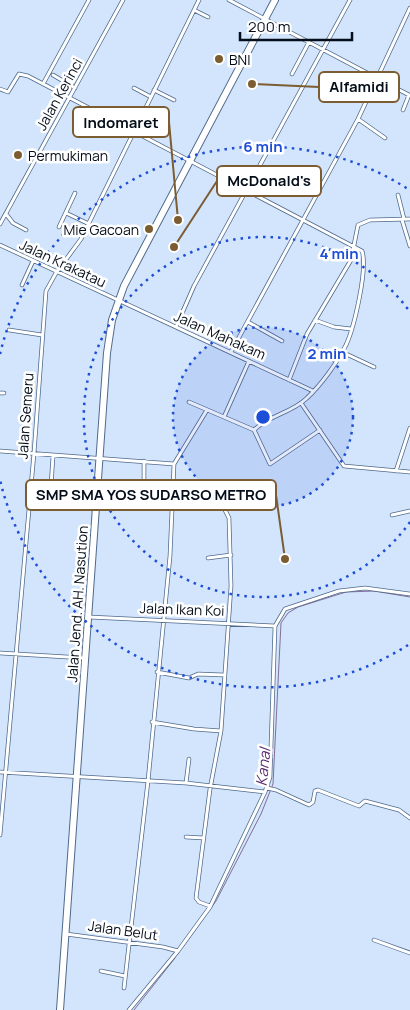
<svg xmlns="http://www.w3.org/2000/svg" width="410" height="1010" font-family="Manrope,sans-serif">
<rect width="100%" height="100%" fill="#d2e5fc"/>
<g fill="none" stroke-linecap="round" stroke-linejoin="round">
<path stroke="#846e99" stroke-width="1" d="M 183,947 L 216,901 L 261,814 L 273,784 L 281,623 L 288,613 L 298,607 L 346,592 L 374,591 L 410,597
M 134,1010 L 175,958"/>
<defs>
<path id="street" d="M 229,0 L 409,95 L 403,110
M 194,10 L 208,17
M 292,74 L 309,42
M 53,75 L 75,88
M 43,84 L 89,0
M 134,88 L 151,97
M 0,89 L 8,92 L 19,74 L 28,76 L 362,251 C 368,269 354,328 346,345 C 337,363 321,385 307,398 C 292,413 269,415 254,430
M 154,90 L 174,100
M 358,119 L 385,138
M 398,195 L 404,219
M 66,213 L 89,224
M 6,214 L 13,223 L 26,230
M 402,220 L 410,246
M 0,224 L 123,0
M 59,227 L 75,193
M 0,245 L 313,391
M 22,285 L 33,261
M 315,320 L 334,327 L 351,329
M 248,322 L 282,341
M 176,327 L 194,286 L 350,0
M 9,330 L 42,335
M 231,352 L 358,119 L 410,8
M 342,352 L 374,367
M 289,380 L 307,334 L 351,260 L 358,225 L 370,220 L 410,219
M 0,393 L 4,393
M 189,402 L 254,430 L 270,464 L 320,430
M 301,403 L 344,466 L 410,472
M 224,417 L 249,361
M 0,451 L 174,464
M 144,461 L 144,483
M 396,471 L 410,428
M 51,486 L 53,456
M 172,506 L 217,503 L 223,506 L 229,518 L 231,586 L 221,731 L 210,789 L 196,898 L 199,902 L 210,906
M 392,515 L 410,511
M 208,558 L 231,555
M 89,617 L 275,626
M 0,653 L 84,658
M 157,672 L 189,678 L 198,674 L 224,675
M 152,722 L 194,729 L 221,731
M 0,772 L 186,783 L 265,792 L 210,907 L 178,951 L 129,1010
M 186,783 L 189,759
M 267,788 L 276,790 L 309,805 L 313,802 L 315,791 L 318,790 L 359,806 L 365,801 L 399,810 L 410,818
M 265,792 L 270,777 L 275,626 L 285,609 L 339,591 L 365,588 L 410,594
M 0,835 L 34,453 L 46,291 L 56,273 L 81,239 L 199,0
M 186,837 L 204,838
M 66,934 L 163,947 L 178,951
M 374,940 L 410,953
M 101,971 L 125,976
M 124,988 L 148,781 L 170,556 L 174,464 L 207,410"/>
<path id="highway" d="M 60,1010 L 107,353 L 112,320 L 124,286 L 275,0"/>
</defs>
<use href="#street" stroke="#4e698a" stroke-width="4.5"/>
<use href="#highway" stroke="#4e698a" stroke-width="8"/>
<use href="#street" stroke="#fff" stroke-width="3"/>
<use href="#highway" stroke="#fff" stroke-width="6"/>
</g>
<circle cx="263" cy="417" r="90" fill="#1d4ed8" fill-opacity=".12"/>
<g fill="none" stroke="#1d4ed8" stroke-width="2.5" stroke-dasharray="2.5 5">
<circle cx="263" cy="417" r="90"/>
<path d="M410 522A180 180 0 1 1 410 312"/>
<path d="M408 645A270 270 0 0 1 0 480M0 354A270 270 0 0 1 408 189"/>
</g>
<g fill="#7c5c31" stroke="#fff" stroke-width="2">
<circle cx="219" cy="59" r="5"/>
<circle cx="18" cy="155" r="5"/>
<circle cx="149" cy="229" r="5"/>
</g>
<g text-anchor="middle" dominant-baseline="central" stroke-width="5" stroke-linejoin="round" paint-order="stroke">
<g font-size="14" fill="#040e1a" stroke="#fff" text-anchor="start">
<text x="229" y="59">BNI</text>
<text x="28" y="155">Permukiman</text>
<text x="139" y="229" text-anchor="end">Mie Gacoan</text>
</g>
<g font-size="14" fill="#040e1a" stroke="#fff">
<text transform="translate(59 94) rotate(-61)">Jalan Kerinci</text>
<text transform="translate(63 263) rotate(25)">Jalan Krakatau</text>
<text transform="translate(220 335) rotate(24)">Jalan Mahakam</text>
<text transform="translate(25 416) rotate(-86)">Jalan Semeru</text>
<text transform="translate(77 604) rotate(-86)">Jalan Jend. AH. Nasution</text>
<text transform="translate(182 609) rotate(2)">Jalan Ikan Koi</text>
<text transform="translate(123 930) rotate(8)">Jalan Belut</text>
</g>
<g font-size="15" font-style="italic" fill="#5c2e73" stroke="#fff">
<text transform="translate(263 767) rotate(-84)">Kanal</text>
</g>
</g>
<circle cx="263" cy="417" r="8" fill="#1d4ed8" stroke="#fff" stroke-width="2.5"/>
<g font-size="15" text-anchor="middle" font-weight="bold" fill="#1d4ed8" stroke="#fff" stroke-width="5" stroke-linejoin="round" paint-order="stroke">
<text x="263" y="152">6 min</text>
<text x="339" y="259">4 min</text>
<text x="327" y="359">2 min</text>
</g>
<path fill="none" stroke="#7c5c31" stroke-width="2" d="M252 84L319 87M178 220L169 122M174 247L217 181M285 559L276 495"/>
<g fill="#7c5c31" stroke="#fff" stroke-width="2">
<circle cx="252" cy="84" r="5"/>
<circle cx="178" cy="220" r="5"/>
<circle cx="174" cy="247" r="5"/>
<circle cx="285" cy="559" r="5"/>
</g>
<g fill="#fff" stroke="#7c5c31" stroke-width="2">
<rect x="319" y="72" width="80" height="30" rx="5"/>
<rect x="73" y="107" width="96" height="30" rx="5"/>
<rect x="217" y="166" width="104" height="30" rx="5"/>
<rect x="26" y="480" width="250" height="30" rx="5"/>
</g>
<g font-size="15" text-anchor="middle" font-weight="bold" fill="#040e1a">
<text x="359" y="92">Alfamidi</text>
<text x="121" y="128">Indomaret</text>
<text x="269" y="186">McDonald's</text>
<text x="151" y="500">SMP SMA YOS SUDARSO METRO</text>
</g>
<path d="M240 32v8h112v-8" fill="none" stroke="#040e1a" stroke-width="2.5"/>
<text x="248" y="32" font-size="15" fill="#040e1a" stroke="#ffffff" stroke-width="4" paint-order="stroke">200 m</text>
</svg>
